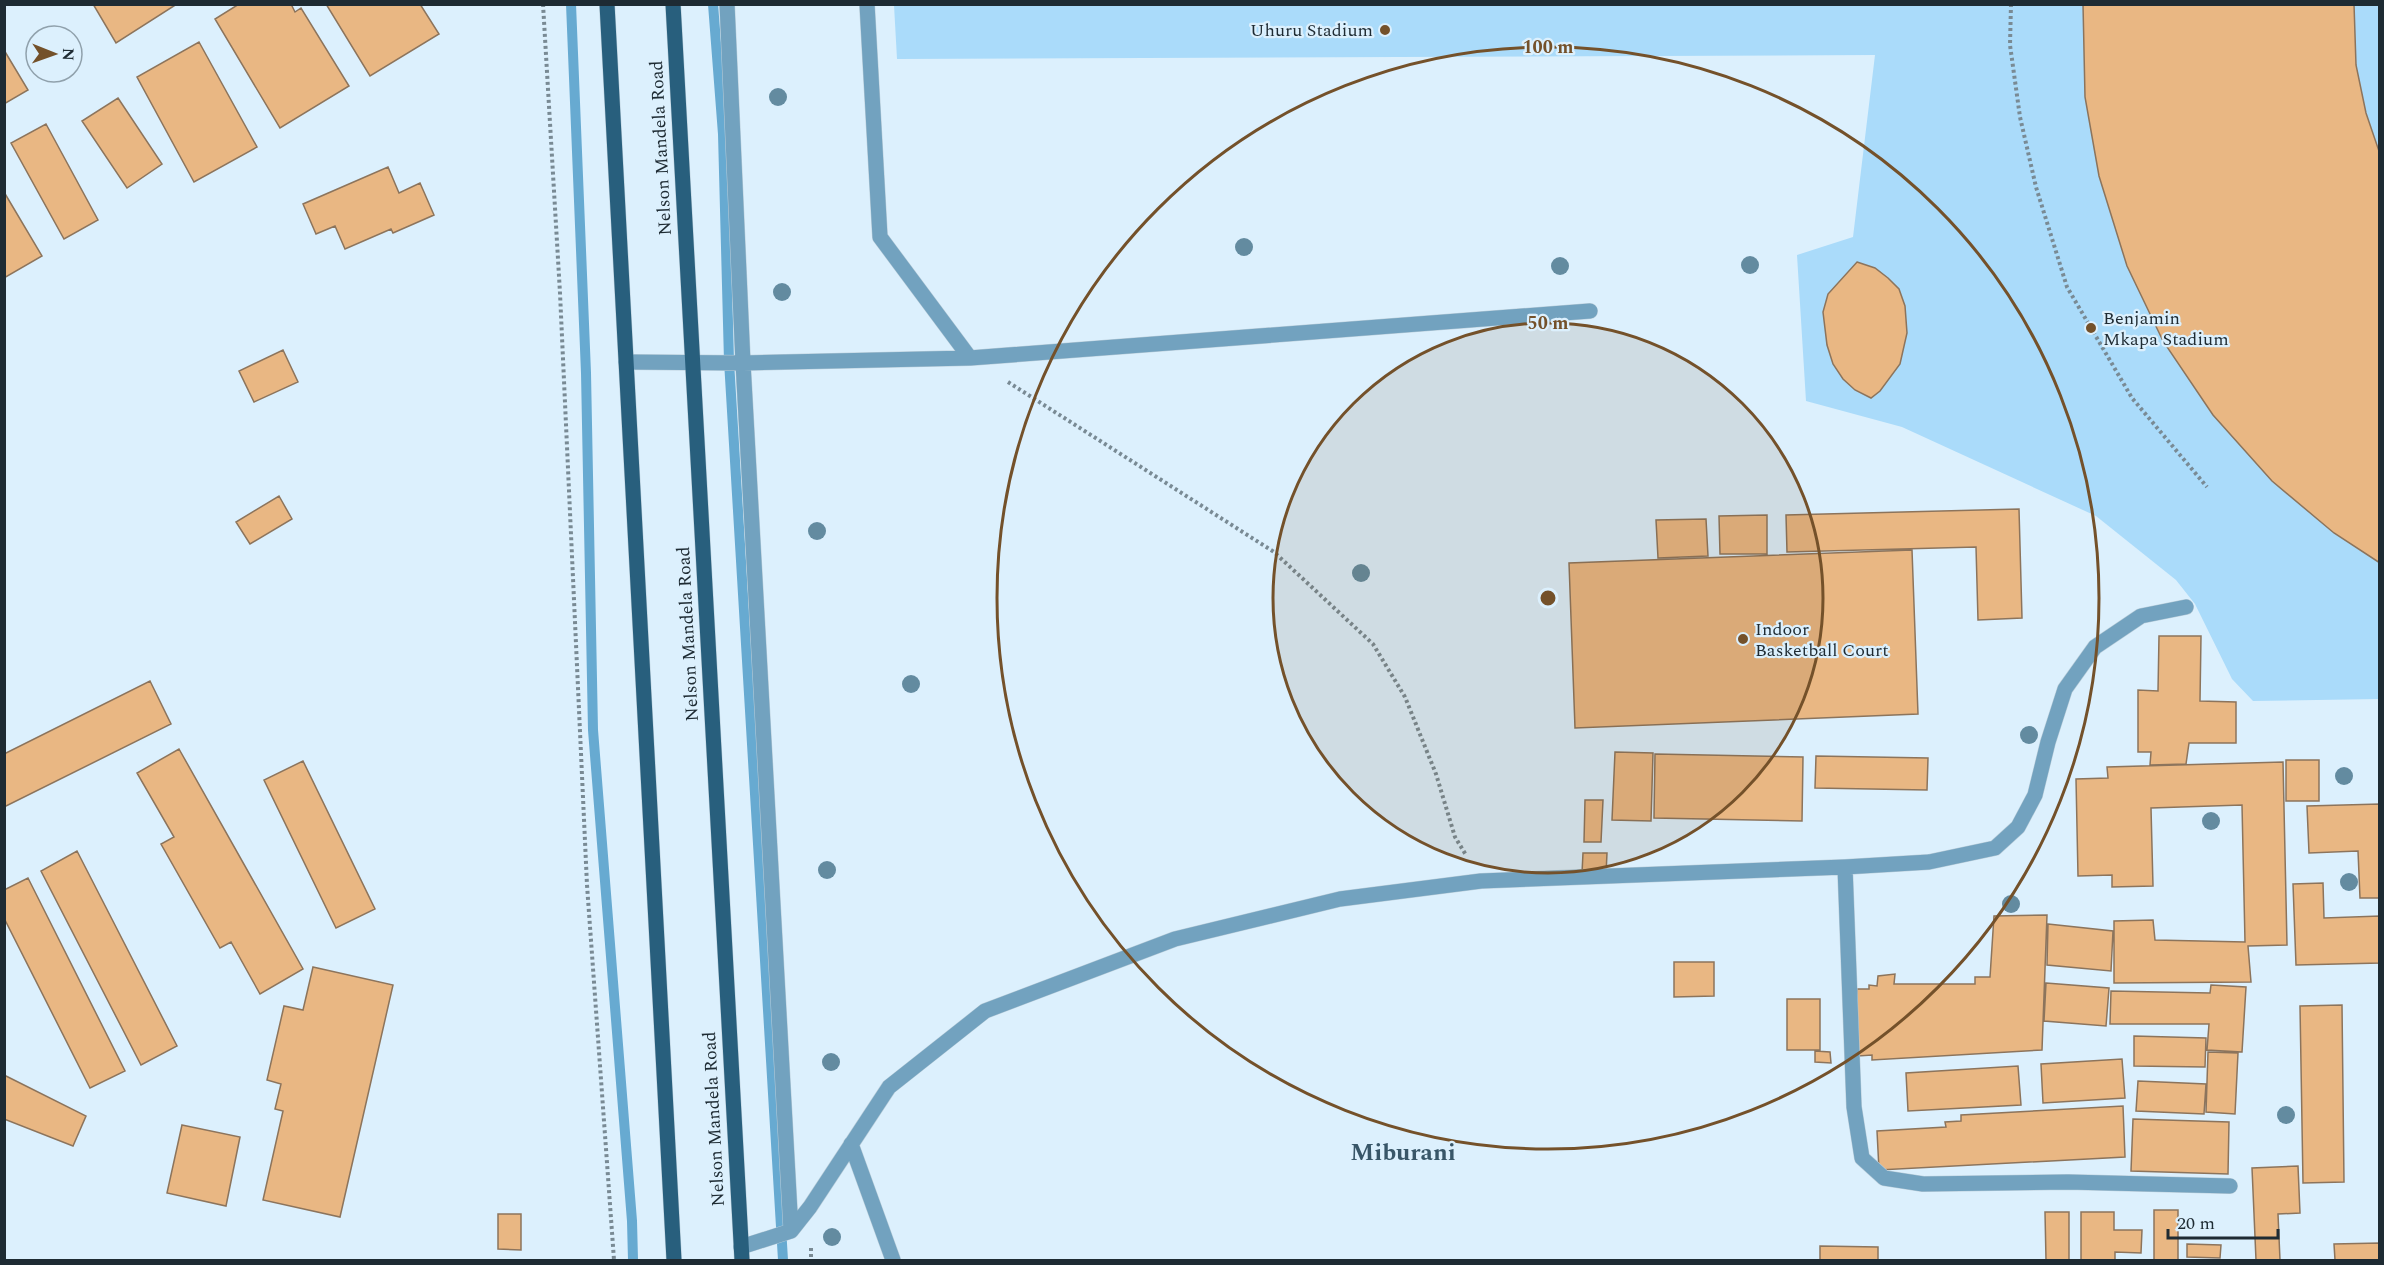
<svg xmlns="http://www.w3.org/2000/svg" width="2384" height="1265" font-family="Spectral,serif">
<rect width="100%" height="100%" fill="#dcf0fd"/>
<path fill="#aadbfa" d="M 894,5 L 2379,5 L 2379,699 L 2253,701 L 2232,679 L 2195,604 L 2176,580 L 2096,516 L 1902,427 L 1806,401 L 1797,255 L 1853,237 L 1875,55 L 897,59 Z"/>
<g fill="none" stroke-linecap="round" stroke-linejoin="round">
<path stroke="#67aad1" stroke-width="10" d="M 571,4 L 586,373 L 593,730 L 632,1221 L 633,1260
M 713,4 L 723,134 L 729,361 L 783,1260"/>
</g>
<path fill="#e9b783" stroke="#8c745c" stroke-width="1.5" d="M 93,4 L 177,4 L 116,43 Z
M 239,4 L 291,4 L 295,12 L 301,8 L 349,86 L 280,128 L 215,19 Z
M 326,4 L 420,4 L 439,34 L 370,76 Z
M 2083,4 L 2354,4 L 2356,65 L 2366,113 L 2380,154 L 2380,563 L 2334,533 L 2272,481 L 2213,415 L 2163,341 L 2127,266 L 2099,176 L 2085,97 Z
M 199,42 L 257,147 L 194,182 L 137,77 Z
M 4,50 L 28,90 L 4,104 Z
M 118,98 L 162,164 L 127,188 L 82,121 Z
M 46,124 L 98,220 L 64,239 L 11,143 Z
M 388,167 L 399,193 L 420,183 L 434,215 L 393,233 L 391,229 L 345,249 L 335,226 L 316,234 L 303,204 Z
M 4,192 L 42,256 L 4,278 Z
M 1857,262 L 1875,268 L 1888,278 L 1899,289 L 1905,306 L 1907,333 L 1900,364 L 1880,391 L 1871,398 L 1855,390 L 1843,379 L 1833,364 L 1827,345 L 1823,312 L 1828,294 Z
M 283,350 L 298,382 L 254,402 L 239,371 Z
M 279,496 L 292,519 L 250,544 L 236,522 Z
M 2019,509 L 2022,618 L 1978,620 L 1976,547 L 1787,552 L 1786,515 Z
M 1767,515 L 1767,554 L 1720,554 L 1719,516 Z
M 1706,519 L 1708,556 L 1658,558 L 1656,520 Z
M 1912,550 L 1918,714 L 1575,728 L 1569,563 Z
M 2159,636 L 2201,636 L 2200,701 L 2236,702 L 2236,743 L 2189,743 L 2186,764 L 2150,765 L 2151,752 L 2138,752 L 2138,690 L 2158,691 Z
M 150,681 L 171,724 L 4,807 L 4,754 Z
M 179,749 L 303,969 L 260,994 L 231,942 L 220,948 L 161,844 L 174,837 L 137,773 Z
M 1615,752 L 1653,753 L 1651,821 L 1612,820 Z
M 1655,754 L 1803,757 L 1802,821 L 1654,818 Z
M 1816,756 L 1928,758 L 1927,790 L 1815,788 Z
M 2286,760 L 2319,760 L 2319,801 L 2286,801 Z
M 303,761 L 375,909 L 336,928 L 264,780 Z
M 2283,762 L 2287,945 L 2248,946 L 2251,982 L 2114,983 L 2114,921 L 2153,920 L 2155,940 L 2245,942 L 2242,805 L 2151,808 L 2153,886 L 2112,887 L 2112,875 L 2078,876 L 2076,779 L 2108,778 L 2107,767 Z
M 1585,800 L 1603,800 L 1601,842 L 1584,842 Z
M 2380,804 L 2380,898 L 2360,898 L 2358,851 L 2309,853 L 2307,806 Z
M 77,851 L 177,1046 L 141,1065 L 41,871 Z
M 1583,853 L 1607,853 L 1606,874 L 1582,873 Z
M 28,878 L 125,1071 L 90,1088 L 4,918 L 4,890 Z
M 2323,883 L 2324,918 L 2380,916 L 2380,963 L 2296,965 L 2293,884 Z
M 2047,915 L 2042,1050 L 1872,1060 L 1872,1055 L 1858,1056 L 1857,989 L 1869,989 L 1869,985 L 1877,986 L 1878,976 L 1895,974 L 1894,984 L 1975,984 L 1975,977 L 1990,977 L 1994,916 Z
M 2048,924 L 2113,931 L 2111,971 L 2047,965 Z
M 1674,962 L 1714,962 L 1714,996 L 1674,997 Z
M 313,967 L 393,985 L 340,1217 L 263,1200 L 283,1111 L 275,1109 L 281,1084 L 267,1080 L 284,1006 L 303,1010 Z
M 2046,983 L 2109,988 L 2106,1026 L 2044,1021 Z
M 2211,985 L 2246,987 L 2242,1052 L 2207,1050 L 2209,1024 L 2110,1024 L 2111,991 L 2210,993 Z
M 1787,999 L 1820,999 L 1820,1050 L 1787,1050 Z
M 2342,1005 L 2344,1182 L 2303,1183 L 2300,1006 Z
M 2134,1036 L 2206,1038 L 2205,1067 L 2134,1066 Z
M 1815,1051 L 1830,1052 L 1831,1063 L 1815,1062 Z
M 2208,1052 L 2238,1053 L 2235,1114 L 2206,1112 Z
M 2122,1059 L 2125,1098 L 2043,1103 L 2041,1064 Z
M 2018,1066 L 2021,1105 L 1908,1111 L 1906,1073 Z
M 4,1075 L 86,1116 L 73,1146 L 4,1119 Z
M 2138,1081 L 2206,1084 L 2204,1114 L 2136,1111 Z
M 2123,1106 L 2125,1157 L 1879,1170 L 1877,1131 L 1946,1127 L 1945,1122 L 1961,1121 L 1961,1115 Z
M 2133,1119 L 2229,1122 L 2228,1174 L 2131,1171 Z
M 182,1125 L 240,1137 L 226,1206 L 167,1193 Z
M 2298,1166 L 2300,1213 L 2278,1214 L 2280,1260 L 2256,1260 L 2252,1168 Z
M 2154,1210 L 2178,1210 L 2178,1260 L 2154,1260 Z
M 2045,1212 L 2069,1212 L 2069,1260 L 2046,1260 Z
M 2081,1212 L 2114,1212 L 2114,1230 L 2142,1230 L 2141,1253 L 2115,1252 L 2115,1260 L 2081,1260 Z
M 498,1214 L 521,1214 L 521,1250 L 498,1249 Z
M 2380,1243 L 2380,1260 L 2335,1260 L 2334,1244 Z
M 2187,1244 L 2221,1245 L 2220,1258 L 2187,1257 Z
M 1820,1246 L 1878,1247 L 1878,1260 L 1820,1260 Z"/>
<g fill="none" stroke-linecap="round" stroke-linejoin="round">
<defs>
<path id="service" d="M 727,4 L 743,363 L 791,1231
M 867,4 L 880,237 L 970,358
M 626,362 L 743,363 L 970,358 L 1590,311
M 1845,867 L 1854,1107 L 1862,1158 L 1884,1178 L 1923,1184 L 2068,1182 L 2230,1186
M 851,1144 L 893,1260
M 741,1247 L 791,1231 L 810,1207 L 889,1087 L 985,1011 L 1175,939 L 1340,899 L 1481,881 L 1845,867 L 1929,862 L 1995,848 L 2018,827 L 2035,795 L 2048,742 L 2065,689 L 2095,647 L 2141,616 L 2186,607"/>
<path id="primary" d="M 607,4 L 674,1260
M 673,4 L 742,1260"/>
</defs>
<use href="#service" stroke="#bacdd9" stroke-width="16"/>
<use href="#primary" stroke="#bacdd9" stroke-width="16"/>
<path stroke="#798a94" stroke-width="4" stroke-dasharray="3 3" stroke-linecap="butt" d="M 543,4 L 560,293 L 587,885 L 614,1260
M 2011,4 L 2010,45 L 2020,117 L 2036,187 L 2067,287 L 2132,398 L 2207,487
M 1008,382 L 1274,552 L 1373,644 L 1405,697 L 1436,774 L 1455,837 L 1466,855
M 811,1248 L 811,1260"/>
<use href="#service" stroke="#72a2bf" stroke-width="15"/>
<use href="#primary" stroke="#285f7d" stroke-width="15"/>
</g>
<g fill="#638ba0">
<circle cx="778" cy="97" r="9"/>
<circle cx="1244" cy="247" r="9"/>
<circle cx="1750" cy="265" r="9"/>
<circle cx="1560" cy="266" r="9"/>
<circle cx="782" cy="292" r="9"/>
<circle cx="817" cy="531" r="9"/>
<circle cx="1361" cy="573" r="9"/>
<circle cx="911" cy="684" r="9"/>
<circle cx="2029" cy="735" r="9"/>
<circle cx="2344" cy="776" r="9"/>
<circle cx="2211" cy="821" r="9"/>
<circle cx="827" cy="870" r="9"/>
<circle cx="2349" cy="882" r="9"/>
<circle cx="2011" cy="904" r="9"/>
<circle cx="831" cy="1062" r="9"/>
<circle cx="2286" cy="1115" r="9"/>
<circle cx="832" cy="1237" r="9"/>
</g>
<circle cx="1548" cy="598" r="275" fill="#74512a" fill-opacity=".12"/>
<g fill="none" stroke="#74512a" stroke-width="3">
<circle cx="1548" cy="598" r="275"/>
<circle cx="1548" cy="598" r="551"/>
</g>
<g fill="#74512a" stroke="#dcf0fd" stroke-width="2">
<circle cx="1385" cy="30" r="6"/>
<circle cx="2091" cy="328" r="6"/>
<circle cx="1743" cy="639" r="6"/>
</g>
<g text-anchor="middle" dominant-baseline="central" stroke-width="4.5" stroke-linejoin="round" paint-order="stroke">
<g font-size="18" fill="#1e2b33" stroke="#dcf0fd" text-anchor="start">
<text x="1373" y="30" text-anchor="end">Uhuru Stadium</text>
<text x="2103" y="318">Benjamin<tspan x="2103" dy="21">Mkapa Stadium</tspan></text>
<text x="1755" y="629">Indoor<tspan x="1755" dy="21">Basketball Court</tspan></text>
</g>
<g font-size="18" fill="#1e2b33" stroke="#dcf0fd">
<text transform="translate(661 148) rotate(-93)">Nelson Mandela Road</text>
<text transform="translate(688 634) rotate(-93)">Nelson Mandela Road</text>
<text transform="translate(714 1119) rotate(-93)">Nelson Mandela Road</text>
</g>
<g font-size="24" font-weight="bold" fill="#385668" stroke="#dcf0fd">
<text x="1403" y="1153">Miburani</text>
</g>
</g>
<circle cx="1548" cy="598" r="9" fill="#74512a" stroke="#dcf0fd" stroke-width="3"/>
<g font-size="18" text-anchor="middle" font-weight="bold" fill="#74512a" stroke="#dcf0fd" stroke-width="4.5" stroke-linejoin="round" paint-order="stroke">
<text x="1548" y="53">100 m</text>
<text x="1548" y="329">50 m</text>
</g>
<rect width="2384" height="1265" fill="none" stroke="#1e2b33" stroke-width="12"/>
<g transform="translate(54 54) rotate(91)"><circle r="28" fill="#dcf0fd" stroke="#90a1ac" stroke-width="1.5"/>
<path d="M0-4.5L10 22L0 15L-10 22Z" fill="#74512a"/>
<text y="-9" font-size="16" font-weight="bold" text-anchor="middle" fill="#1e2b33">N</text>
</g>
<path d="M2168 1229v9h110v-9" fill="none" stroke="#1e2b33" stroke-width="3"/>
<text x="2177" y="1229" font-size="18" fill="#1e2b33" stroke="#dcf0fd" stroke-width="4.5" paint-order="stroke">20 m</text>
</svg>
